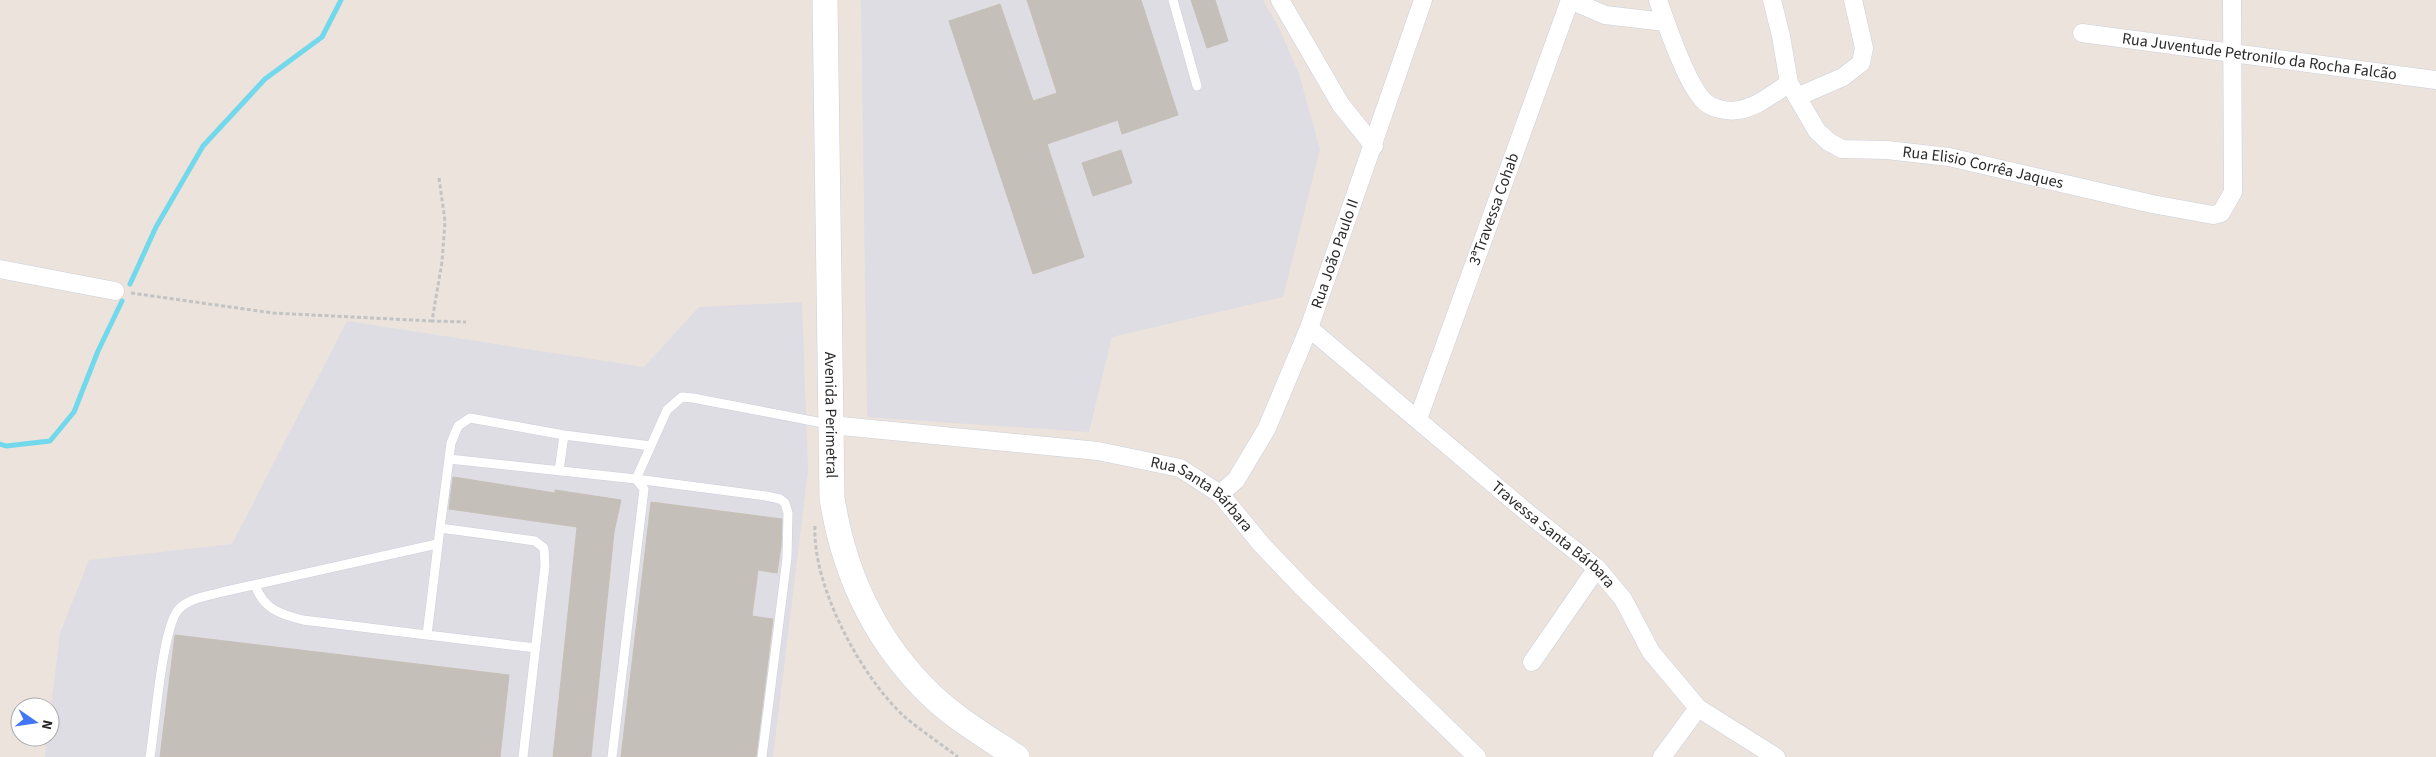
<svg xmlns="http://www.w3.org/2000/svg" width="2436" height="757" font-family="'Source Sans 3',sans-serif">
<rect width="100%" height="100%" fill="#ece3dc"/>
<path fill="#dedde4" d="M 861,0 L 1263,0 L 1279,28 L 1299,74 L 1320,149 L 1283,297 L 1112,337 L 1089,432 L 867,417 Z
M 802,302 L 808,471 L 773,757 L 45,757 L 47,737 L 50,737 L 50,715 L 60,633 L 89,560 L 232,544 L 347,321 L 644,367 L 699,307 Z"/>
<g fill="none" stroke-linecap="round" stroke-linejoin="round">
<path stroke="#72d8eb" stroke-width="5" d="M 130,284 L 156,227 L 203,146 L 265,79 L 322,37 L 341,0
M 0,444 L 6,446 L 50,441 L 74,412 L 98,351 L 122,301"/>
</g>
<path fill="#c4bfb8" stroke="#c7bfb6" d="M 1027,0 L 1141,0 L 1178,115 L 1122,134 L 1118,120 L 1047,144 L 1084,257 L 1033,274 L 949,21 L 1000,4 L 1033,101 L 1057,93 Z
M 1191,0 L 1215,0 L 1228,41 L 1207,48 Z
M 1121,150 L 1132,183 L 1093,196 L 1082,163 Z
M 453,477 L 555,493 L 555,490 L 621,500 L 614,532 L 591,757 L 553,757 L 577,527 L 449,509 Z
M 651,502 L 782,519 L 781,546 L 777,573 L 758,570 L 752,616 L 773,619 L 756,757 L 621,757 Z
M 175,635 L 509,675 L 500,757 L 160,757 Z"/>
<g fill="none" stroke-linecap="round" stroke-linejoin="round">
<defs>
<path id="service" d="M 1173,0 L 1197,86
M 449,459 L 636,479 L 766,496 L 780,499 L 785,503 L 788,513 L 787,558 L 762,757
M 559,471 L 564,435
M 440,528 L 451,443 L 458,426 L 470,418 L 564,435 L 651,446
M 255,585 C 264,609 279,614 303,620 L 427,635 L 440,528 L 535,541 L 544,548 L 545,566 L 523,757
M 427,635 L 536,648
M 150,757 C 155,728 162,626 179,609 C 190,598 208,596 222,592 L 437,544
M 612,757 L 644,489 L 636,479 L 667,410 L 682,397 L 693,398 L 828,424"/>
<g id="minor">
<path d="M 1280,0 L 1341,105 L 1374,146"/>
<path d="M 1570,0 L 1605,15 L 1665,22"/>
<path d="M 1658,0 C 1667,26 1686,82 1703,100 C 1711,109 1728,112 1739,110 C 1757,107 1774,93 1789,83"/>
<path id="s1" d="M 1772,0 L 1781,36 L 1789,83 L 1817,131 L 1829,142 L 1842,149 L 1887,150 L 1949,157 L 2152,204 L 2213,215 L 2221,213 L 2233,192 L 2232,0"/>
<path id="s2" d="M 2082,33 L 2436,80"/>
<path d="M 1797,97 L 1843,77 L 1861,63 L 1864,48 L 1853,0"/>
<path d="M 0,269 L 115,291"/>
<path id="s3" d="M 1309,328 L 1529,514 L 1597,568 L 1623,599 L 1651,652 L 1698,708 L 1776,757"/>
<path d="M 1418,419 L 1570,0"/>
<path id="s4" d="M 831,425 L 1098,451 L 1180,468 L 1220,494 L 1262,545 L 1303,588 L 1477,757"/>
<path id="s5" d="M 1220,494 L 1236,480 L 1267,428 L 1309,328 L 1423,0"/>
<path d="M 1532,662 L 1597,568"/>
<path d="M 1662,757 L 1698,708"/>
</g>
<g id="secondary">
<path id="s6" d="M 825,0 L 832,498 C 844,574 875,641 931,695 C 956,719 988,738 1017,757"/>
</g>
</defs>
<use href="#service" stroke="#cbd0db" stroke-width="10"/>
<use href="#minor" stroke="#cbd0db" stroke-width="19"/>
<use href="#secondary" stroke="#cbd0db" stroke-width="26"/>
<path stroke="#c3c3c3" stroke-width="3" stroke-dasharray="4 2.5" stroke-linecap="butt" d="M 439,178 L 445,221 L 442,262 L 432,321 L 466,322
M 131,293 L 273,313 L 432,321
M 815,526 C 812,586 862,679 906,718 C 923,732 941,744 958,757"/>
<use href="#service" stroke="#fff" stroke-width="9"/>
<use href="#minor" stroke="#fff" stroke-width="18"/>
<use href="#secondary" stroke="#fff" stroke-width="25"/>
</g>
<g text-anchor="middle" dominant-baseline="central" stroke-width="4.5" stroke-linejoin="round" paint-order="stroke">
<g font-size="16" fill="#2a2a2a" stroke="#fff">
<text stroke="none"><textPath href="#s2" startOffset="179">Rua Juventude Petronilo da Rocha Falcão</textPath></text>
<text stroke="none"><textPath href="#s1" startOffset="314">Rua Elisio Corrêa Jaques</textPath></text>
<text transform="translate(1494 209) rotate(-70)">3ªTravessa Cohab</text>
<text stroke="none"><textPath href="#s5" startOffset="269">Rua João Paulo II</textPath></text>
<text stroke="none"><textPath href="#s6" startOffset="415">Avenida Perimetral</textPath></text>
<text stroke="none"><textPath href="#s4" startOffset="384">Rua Santa Bárbara</textPath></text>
<text stroke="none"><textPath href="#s3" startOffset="320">Travessa Santa Bárbara</textPath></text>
</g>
</g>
<g transform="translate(35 722) rotate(103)"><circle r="24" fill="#ffffff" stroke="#aaaaaa"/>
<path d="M0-4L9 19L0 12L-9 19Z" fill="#4176f4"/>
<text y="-8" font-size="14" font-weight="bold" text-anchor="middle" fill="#2a2a2a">N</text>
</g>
</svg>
